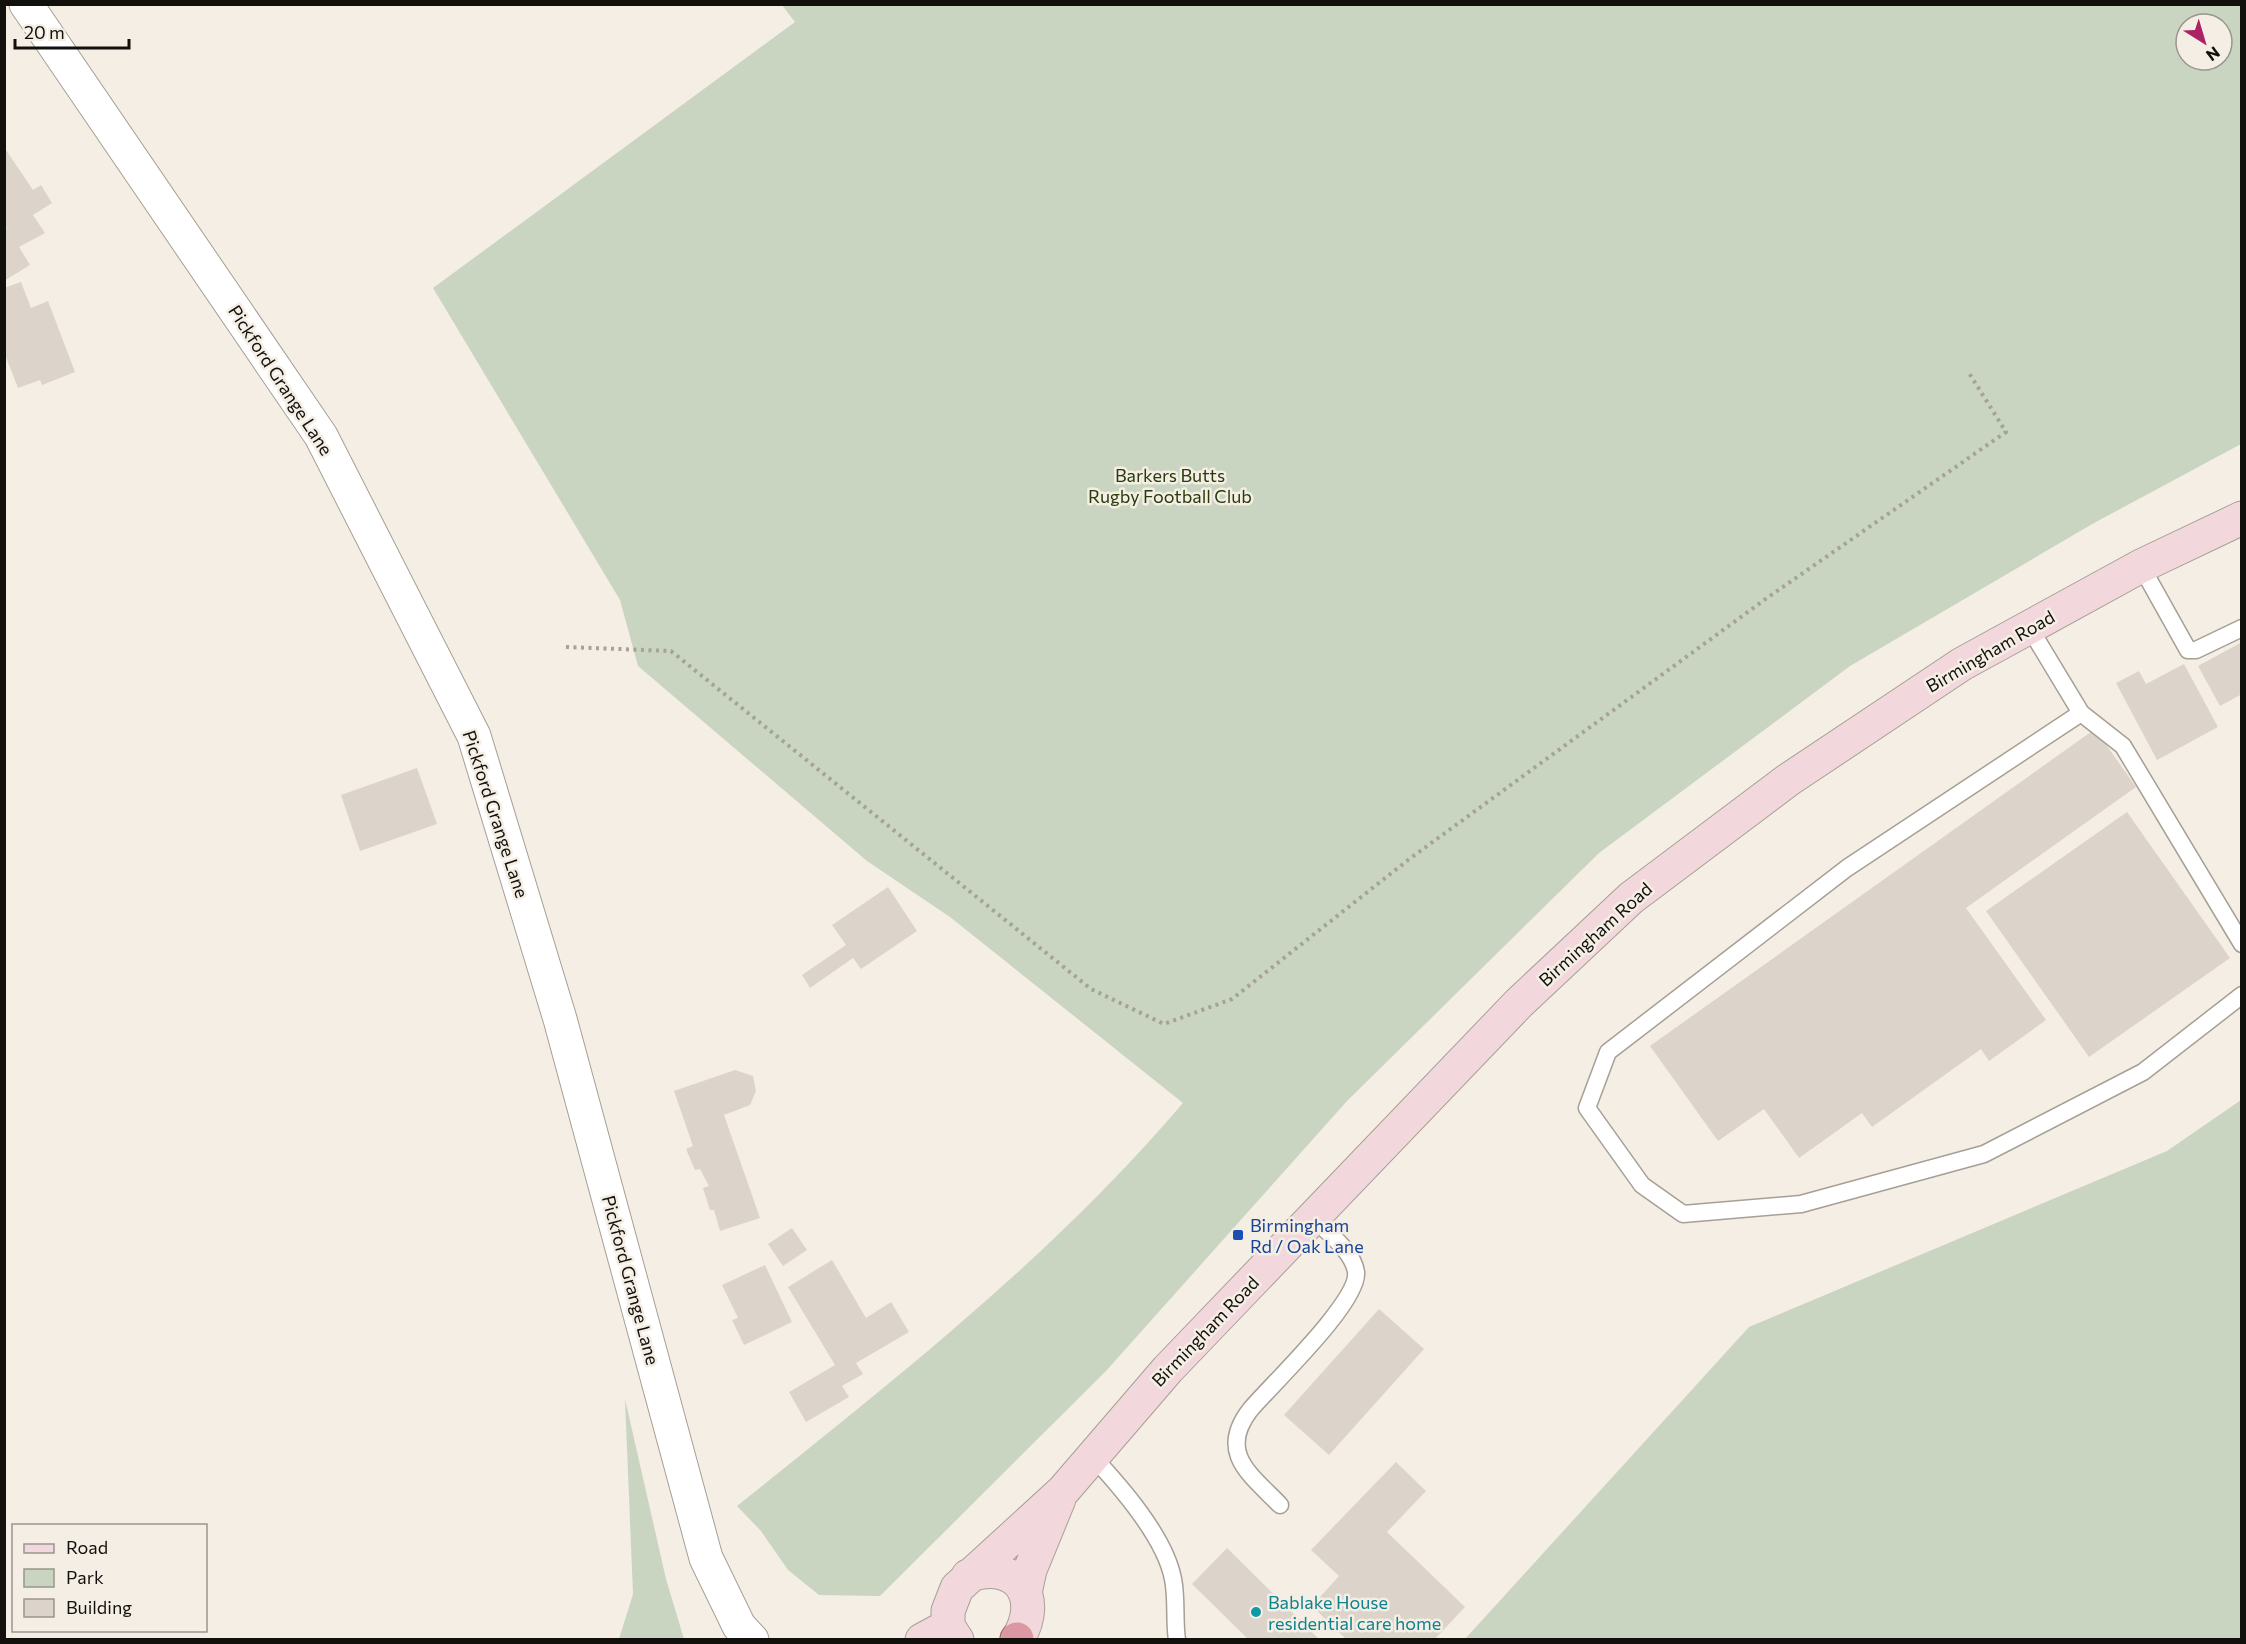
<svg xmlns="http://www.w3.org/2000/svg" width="2246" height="1644" font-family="Commissioner,sans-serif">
<rect width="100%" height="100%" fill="#f5eee4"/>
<path fill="#c9d5c0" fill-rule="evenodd" d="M 782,5 L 2241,5 L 2241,444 L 2094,523 L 1850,666 L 1599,853 L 1347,1101 L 1106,1371 L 880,1596 L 819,1595 L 788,1570 L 761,1531 L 737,1506 C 893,1381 1053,1256 1183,1103 L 950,917 L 867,861 L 638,666 L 620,600 L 433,288 L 795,22 ZM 2186,24 L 2222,24 L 2222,60 L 2186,60 Z
M 2241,1100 L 2241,1639 L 1465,1639 L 1749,1327 L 2167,1151 Z
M 625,1399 L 666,1579 L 684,1639 L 619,1639 L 633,1594 Z"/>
<path fill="#dcd4ca" d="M 4,147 L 33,190 L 41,185 L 52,203 L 33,215 L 45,233 L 19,247 L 30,265 L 4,281 L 4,230 L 7,228 L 4,224 Z
M 21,282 L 31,308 L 48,301 L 75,372 L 42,385 L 40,380 L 18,388 L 4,352 L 4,288 Z
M 2242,642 L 2242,694 L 2220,706 L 2198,666 Z
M 2184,664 L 2218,727 L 2157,760 L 2116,683 L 2139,671 L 2146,684 Z
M 2095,729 L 2136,787 L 1966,908 L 2046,1020 L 1989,1061 L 1981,1049 L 1872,1127 L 1862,1113 L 1799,1158 L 1764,1109 L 1718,1141 L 1650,1046 Z
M 417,768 L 437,824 L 360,851 L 341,795 Z
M 2127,812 L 2230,958 L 2089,1057 L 1986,911 Z
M 888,887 L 917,931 L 861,969 L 853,958 L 810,988 L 802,975 L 846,945 L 832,925 Z
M 735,1070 L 753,1076 L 756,1091 L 750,1105 L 724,1115 L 760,1218 L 720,1231 L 714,1210 L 710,1210 L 703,1188 L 709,1186 L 700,1169 L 695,1170 L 686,1149 L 693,1146 L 674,1091 Z
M 792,1228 L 807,1250 L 783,1266 L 768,1244 Z
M 832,1260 L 866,1318 L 891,1302 L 909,1332 L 856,1363 L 863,1374 L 842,1386 L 849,1397 L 806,1422 L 789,1392 L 835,1365 L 788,1287 Z
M 765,1265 L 792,1322 L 744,1345 L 732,1320 L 738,1318 L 722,1285 Z
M 1379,1309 L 1424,1349 L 1329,1455 L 1284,1415 Z
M 1396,1462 L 1426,1491 L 1387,1532 L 1465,1607 L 1434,1640 L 1347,1640 L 1312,1606 L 1339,1576 L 1311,1550 Z
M 1227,1548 L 1320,1640 L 1249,1640 L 1192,1584 Z"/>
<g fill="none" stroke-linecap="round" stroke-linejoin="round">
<defs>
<path id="service" d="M 2141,566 L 2188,650 L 2196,650 L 2242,628
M 2029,627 L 2081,713 L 1847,868 L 1608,1052 L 1587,1108 L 1642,1185 L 1683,1214 L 1801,1204 L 1984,1154 L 2143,1072 L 2242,995
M 2081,713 L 2123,746 L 2242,944
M 1092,1456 C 1121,1487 1165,1537 1173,1579 C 1177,1598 1174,1620 1177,1640
M 1280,1505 C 1251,1475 1217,1453 1250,1410 C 1271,1385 1360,1301 1356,1272 C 1353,1251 1327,1232 1313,1218"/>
<path id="tertiary" d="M 26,4 L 321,436 L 474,736 L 560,1019 L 706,1558 L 739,1626 L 752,1640"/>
<path id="secondary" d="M 968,1576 C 1017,1558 1044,1598 1017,1640
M 1025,1593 L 1030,1570 L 1059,1499
M 922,1640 L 948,1626
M 957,1640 L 948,1626 L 948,1611 L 957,1588 L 1063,1491 L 1168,1369 L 1519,1003 L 1631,898 L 1788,780 L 1962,664 L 2141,566 L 2242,518"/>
<path id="trunk" d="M 1017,1639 L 1017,1640"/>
</defs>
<use href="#service" stroke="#a69f95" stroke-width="19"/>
<use href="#tertiary" stroke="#a69f95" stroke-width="35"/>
<use href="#secondary" stroke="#a69f95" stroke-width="35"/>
<use href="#trunk" stroke="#90585e" stroke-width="35"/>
<path stroke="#a6a199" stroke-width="4" stroke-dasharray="3 4.5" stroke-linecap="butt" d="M 566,647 L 671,651 L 1091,989 L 1164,1024 L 1232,999 L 1408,860 L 1767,598 L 2006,432 L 1969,373"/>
<use href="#service" stroke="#fff" stroke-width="16"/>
<use href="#tertiary" stroke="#fff" stroke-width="33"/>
<use href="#secondary" stroke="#f2d8dc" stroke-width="33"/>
<use href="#trunk" stroke="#dc98a2" stroke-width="33"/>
</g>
<rect fill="#1a4fb4" stroke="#f5eee4" stroke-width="2" x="1232" y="1229" width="12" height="12" rx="3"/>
<circle fill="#0f9aa8" stroke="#f5eee4" stroke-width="2" cx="1256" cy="1612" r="6"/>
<g text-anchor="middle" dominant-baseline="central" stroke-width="5" stroke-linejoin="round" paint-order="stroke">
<g font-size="18" fill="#12100d" stroke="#f5eee4">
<text transform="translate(281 380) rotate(57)">Pickford Grange Lane</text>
<text transform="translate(1990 651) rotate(-30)">Birmingham Road</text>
<text transform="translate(496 814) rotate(72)">Pickford Grange Lane</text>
<text transform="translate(1595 934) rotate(-42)">Birmingham Road</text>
<text transform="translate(631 1280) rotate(75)">Pickford Grange Lane</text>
<text transform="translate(1205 1331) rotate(-46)">Birmingham Road</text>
</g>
<g font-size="18" fill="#263c09" stroke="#f5eee4">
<text x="1170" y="475">Barkers Butts<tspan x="1170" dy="21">Rugby Football Club</tspan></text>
</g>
<g font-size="18" fill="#164399" stroke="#f5eee4" text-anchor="start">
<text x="1250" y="1225">Birmingham<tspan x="1250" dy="21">Rd / Oak Lane</tspan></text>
</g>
<g font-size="18" fill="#0d838f" stroke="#f5eee4" text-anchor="start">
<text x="1268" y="1602">Bablake House<tspan x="1268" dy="21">residential care home</tspan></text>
</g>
</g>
<rect width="2246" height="1644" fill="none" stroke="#12100d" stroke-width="12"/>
<rect x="12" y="1524" width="195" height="108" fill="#f5eee4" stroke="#9a958e" stroke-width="1.5"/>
<rect x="24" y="1544" width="30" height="9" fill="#f2d8dc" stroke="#9a958e" stroke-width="1.5"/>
<text x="66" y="1554" font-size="18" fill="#12100d">Road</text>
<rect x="24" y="1569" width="30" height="18" fill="#c9d5c0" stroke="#9a958e" stroke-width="1.5"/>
<text x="66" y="1584" font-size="18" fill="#12100d">Park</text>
<rect x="24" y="1599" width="30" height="18" fill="#dcd4ca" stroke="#9a958e" stroke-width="1.5"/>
<text x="66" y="1614" font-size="18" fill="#12100d">Building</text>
<g transform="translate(2204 42) rotate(143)"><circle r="28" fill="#f5eee4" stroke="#9a958e" stroke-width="1.5"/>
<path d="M0-4.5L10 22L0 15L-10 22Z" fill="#ac2265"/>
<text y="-9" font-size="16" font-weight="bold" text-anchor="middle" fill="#12100d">N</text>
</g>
<path d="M15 39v9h114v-9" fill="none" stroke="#12100d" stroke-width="3"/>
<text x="24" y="39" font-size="18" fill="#12100d" stroke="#f5eee4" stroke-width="4.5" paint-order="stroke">20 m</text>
</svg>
